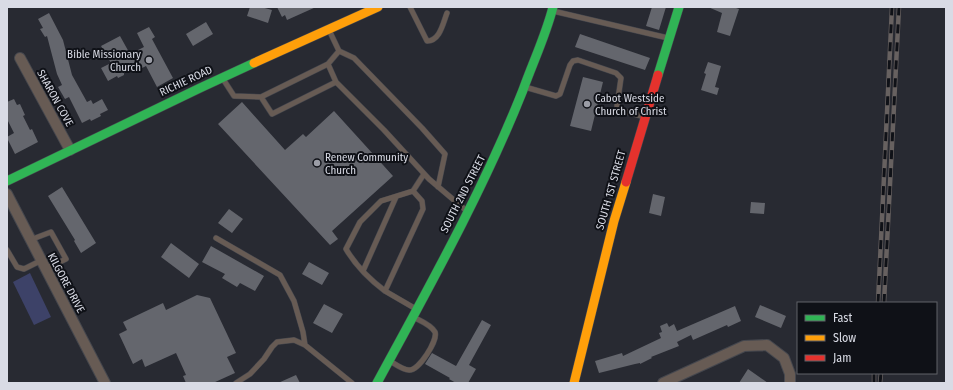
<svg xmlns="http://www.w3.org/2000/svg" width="953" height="390" font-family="'Fira Sans Condensed',sans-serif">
<rect width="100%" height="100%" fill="#282a32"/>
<path fill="#3d4268" d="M 30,273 L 51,317 L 34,325 L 13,282 Z"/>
<path fill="#64666d" d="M 250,7 L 261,7 L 272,10 L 268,23 L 247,16 Z
M 277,7 L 316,7 L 287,20 L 285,15 L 282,17 Z
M 652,7 L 666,7 L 659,30 L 646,26 Z
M 708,7 L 733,7 L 739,9 L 730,36 L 717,32 L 722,13 Z
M 49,13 L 63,40 L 72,75 L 87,102 L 91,100 L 93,104 L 102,99 L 108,110 L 100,114 L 101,116 L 91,121 L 90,119 L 82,123 L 69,97 L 65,99 L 58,87 L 62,85 L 57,74 L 47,36 L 45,37 L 40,29 L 43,28 L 38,19 Z
M 206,22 L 213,34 L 193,46 L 186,34 Z
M 149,27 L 155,37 L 152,39 L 173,78 L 157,87 L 146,66 L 140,69 L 138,66 L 124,73 L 124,75 L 118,78 L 117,76 L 108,81 L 101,68 L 111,63 L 101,46 L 120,36 L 130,54 L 144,47 L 137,33 Z
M 580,34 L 650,58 L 645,70 L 575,47 Z
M 708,62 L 721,66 L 715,87 L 719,88 L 717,95 L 701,90 L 706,74 L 704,73 Z
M 583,77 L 603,82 L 591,131 L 570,126 Z
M 14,99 L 17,105 L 20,104 L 25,115 L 23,116 L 30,130 L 32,129 L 38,142 L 15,154 L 7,138 L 7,137 L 14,133 L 7,119 L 7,102 Z
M 242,102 L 285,150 L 303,134 L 306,137 L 334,111 L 393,176 L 332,231 L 338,239 L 330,245 L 218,124 Z
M 62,187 L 96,243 L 81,253 L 74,241 L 75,240 L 48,196 Z
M 653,194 L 665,197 L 661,216 L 649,213 Z
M 751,202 L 765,203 L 764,214 L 750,213 Z
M 229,209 L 243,219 L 232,233 L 218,223 Z
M 171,243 L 199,264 L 189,278 L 161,257 Z
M 211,246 L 264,276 L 255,291 L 240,283 L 237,287 L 222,278 L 225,274 L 202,262 Z
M 309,262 L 329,273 L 322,285 L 302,274 Z
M 197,295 L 210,298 L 236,353 L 227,357 L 235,373 L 213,383 L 186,383 L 183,376 L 186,375 L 176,353 L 145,367 L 142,359 L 133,364 L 119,334 L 127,330 L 123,322 L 163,303 L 166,310 Z
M 324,304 L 343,314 L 332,333 L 313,323 Z
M 760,305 L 786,316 L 781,328 L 755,317 Z
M 735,306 L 741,321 L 728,327 L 727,325 L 693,340 L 691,335 L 677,342 L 679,346 L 651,357 L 652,358 L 640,364 L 640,363 L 635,364 L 599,373 L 595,361 L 622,353 L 623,356 L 661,338 L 659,333 L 662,332 L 660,326 L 667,323 L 669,327 L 674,324 L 677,331 Z
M 482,320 L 491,325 L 469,365 L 476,369 L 468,383 L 456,383 L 449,379 L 450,378 L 425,364 L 432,353 L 456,366 Z
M 748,369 L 768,383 L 739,383 Z
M 296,375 L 300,383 L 278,383 Z"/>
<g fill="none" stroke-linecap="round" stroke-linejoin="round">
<defs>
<path id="lane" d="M 410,7 L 427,41 C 440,41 443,23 447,13
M 553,11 L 668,38
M 329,30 L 339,51 L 354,58 L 422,128 L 445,154 L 438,187
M 328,64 L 336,82 L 384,130 L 429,179 L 468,212
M 223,79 L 234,96 L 261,97 L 328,64 L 339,51
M 525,87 L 556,96 L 560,94 L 570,65 L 573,61 L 578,60 L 616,73 L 621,78 L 617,106 L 619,110 L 645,117
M 261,97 L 272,114 L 336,82
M 413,191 L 422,201 L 423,209 L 385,291 C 369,279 356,266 346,249 L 360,222 L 381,201 Z
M 413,191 L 424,174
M 216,238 L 280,275 L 294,301 L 303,332 L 305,345 L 352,383
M 30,240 L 51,232 L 66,259 L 45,269
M 7,250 L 17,267 L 24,269 L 40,261
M 363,271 L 396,197
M 385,291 L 416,309
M 390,361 C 395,364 403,370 409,370 C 419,371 438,340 435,332 C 431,325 421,321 415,318
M 236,383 L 250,374 L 264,359 L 272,347 L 277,342 L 294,340 L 305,345"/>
<path id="street" d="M 20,58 L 70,150
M 7,194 L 105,383
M 663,383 L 744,346 L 767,345 L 784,358 L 790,374 L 790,383"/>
<path id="fast" d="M 658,75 L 679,7
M 7,181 L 200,88 L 254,63
M 377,383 C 429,287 483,191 523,90 C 533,62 546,35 553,7"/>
<path id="slow" d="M 254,63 L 378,7
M 574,383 L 614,221 L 626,182"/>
<path id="jam" d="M 626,182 L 658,75"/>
</defs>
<use href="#lane" stroke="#45474e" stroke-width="6"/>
<use href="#street" stroke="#45474e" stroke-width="12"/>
<use href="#fast" stroke="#45474e" stroke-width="10"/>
<use href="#slow" stroke="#45474e" stroke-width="10"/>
<use href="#jam" stroke="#45474e" stroke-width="10"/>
<use href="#lane" stroke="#675b54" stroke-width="5"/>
<use href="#street" stroke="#675b54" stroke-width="10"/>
<use href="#fast" stroke="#30b455" stroke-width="9"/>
<use href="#slow" stroke="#ff9f0a" stroke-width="9"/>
<use href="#jam" stroke="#e5322d" stroke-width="9"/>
<defs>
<path id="rail" d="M 878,303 L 892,7
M 884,303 L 899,7
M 874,383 L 874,373
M 880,383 L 881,373"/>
</defs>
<use href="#rail" stroke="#676160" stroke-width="4.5"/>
<use href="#rail" stroke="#0f1117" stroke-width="3" stroke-dasharray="9" stroke-linecap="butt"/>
</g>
<g fill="#9b9da6" stroke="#0f1117" stroke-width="1.5">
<circle cx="149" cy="60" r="4"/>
<circle cx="587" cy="104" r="4"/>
<circle cx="317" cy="163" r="4"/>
</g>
<g text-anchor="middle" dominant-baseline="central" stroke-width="4" stroke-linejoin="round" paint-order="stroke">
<g font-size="11" fill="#d9dbe5" stroke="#0f1117" text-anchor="start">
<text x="141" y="54" text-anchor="end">Bible Missionary<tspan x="141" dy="13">Church</tspan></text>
<text x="595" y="98">Cabot Westside<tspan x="595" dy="13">Church of Christ</tspan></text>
<text x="325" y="157">Renew Community<tspan x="325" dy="13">Church</tspan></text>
</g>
<g font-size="11" fill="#d9dbe5" stroke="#0f1117">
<text transform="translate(186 81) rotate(-25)">RICHIE ROAD</text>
<text transform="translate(55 98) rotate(61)">SHARON COVE</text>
<text transform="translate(611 190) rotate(-74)">SOUTH 1ST STREET</text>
<text transform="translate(463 194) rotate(-63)">SOUTH 2ND STREET</text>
<text transform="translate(66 283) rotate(62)">KILGORE DRIVE</text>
</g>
</g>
<rect width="953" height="390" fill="none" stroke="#d9dbe5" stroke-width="16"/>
<rect x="797" y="302" width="140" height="72" fill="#0f1117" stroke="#606269"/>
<rect x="805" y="315" width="20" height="6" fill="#30b455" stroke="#606269"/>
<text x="833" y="322" font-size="12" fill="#d9dbe5">Fast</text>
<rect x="805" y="335" width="20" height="6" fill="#ff9f0a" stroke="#606269"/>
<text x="833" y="342" font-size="12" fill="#d9dbe5">Slow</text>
<rect x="805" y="355" width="20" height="6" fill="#e5322d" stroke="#606269"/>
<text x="833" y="362" font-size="12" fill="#d9dbe5">Jam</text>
</svg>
